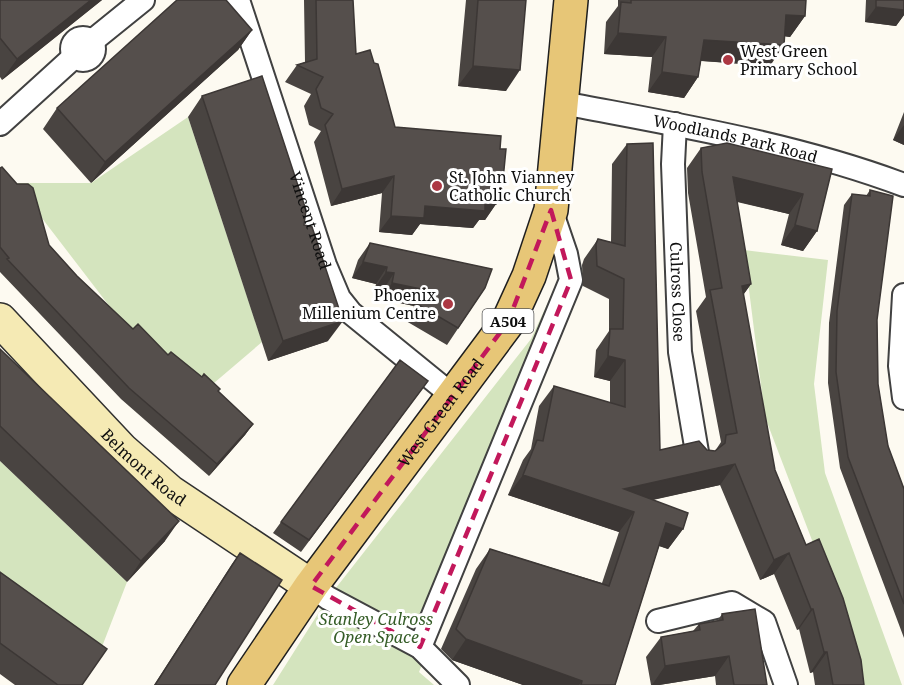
<svg xmlns="http://www.w3.org/2000/svg" width="904" height="685" font-family="'Noto Serif',serif">
<rect width="100%" height="100%" fill="#fdfaf1"/>
<path fill="#d4e4be" d="M 188,117 L 262,342 L 214,383 L 140,346 L 15,183 L 91,183 Z
M 744,250 L 828,260 L 814,384 L 825,473 L 902,685 L 853,685 L 823,569 L 765,417 Z
M 567,261 L 584,271 L 419,672 L 434,685 L 273,685 L 328,598 L 531,339 Z
M 0,461 L 127,582 L 93,670 L 0,611 Z"/>
<g fill="none" stroke-linecap="round" stroke-linejoin="round">
<defs>
<g id="street">
<path id="s1" d="M 238,0 L 325,265 L 339,298 L 351,313 L 453,396"/>
<circle cx="83" cy="49" r="11"/>
<path d="M 91,42 L 143,0"/>
<path id="s2" d="M 563,103 C 677,125 795,144 904,185"/>
<path d="M 0,124 L 75,56"/>
<path id="s3" d="M 675,124 L 673,164 L 680,352 L 698,458"/>
<path d="M 904,295 L 900,366 L 904,398"/>
<path d="M 311,586 L 328,598 L 420,647 L 458,685"/>
<path d="M 658,621 L 732,603 L 764,622 L 786,685"/>
<path d="M 420,647 L 571,280 L 566,254 L 551,210"/>
</g>
<g id="secondary">
<path id="s4" d="M 0,320 L 122,450 L 170,492 L 311,586"/>
</g>
<g id="primary">
<path id="s5" d="M 244,685 L 311,586 L 508,322 L 529,276 L 551,210 L 571,0"/>
</g>
</defs>
<use href="#street" stroke="#414141" stroke-width="26"/>
<use href="#secondary" stroke="#303030" stroke-width="36"/>
<use href="#primary" stroke="#1f1f1f" stroke-width="36"/>
<use href="#street" stroke="#fff" stroke-width="22"/>
<use href="#secondary" stroke="#f5eab4" stroke-width="33"/>
<use href="#primary" stroke="#e7c677" stroke-width="33"/>
</g>
<path fill="#494441" d="M 0,0 L 102,0 L 2,80 L 0,77 Z
M 304,0 L 353,0 L 356,54 L 374,63 L 395,127 L 497,198 L 496,204 L 485,220 L 479,220 L 473,228 L 420,224 L 412,235 L 379,232 L 382,193 L 331,206 L 314,142 L 321,131 L 309,125 L 304,106 L 311,94 L 285,82 L 297,65 L 305,62 Z
M 466,0 L 526,0 L 506,91 L 458,86 Z
M 618,0 L 806,0 L 805,16 L 790,37 L 785,36 L 770,66 L 701,61 L 698,77 L 684,98 L 648,92 L 652,57 L 604,54 L 606,22 L 618,6 Z
M 866,0 L 904,0 L 904,15 L 896,26 L 865,22 Z
M 252,30 L 238,50 L 91,183 L 43,129 L 57,108 Z
M 202,96 L 304,225 L 328,341 L 268,361 L 188,117 Z
M 904,112 L 904,145 L 893,140 Z
M 627,144 L 660,450 L 715,451 L 721,442 L 696,311 L 706,297 L 688,193 L 687,168 L 701,148 L 832,169 L 817,231 L 803,251 L 781,245 L 789,214 L 737,202 L 751,284 L 743,295 L 775,470 L 864,685 L 815,685 L 813,672 L 810,673 L 799,629 L 797,630 L 774,574 L 760,580 L 720,485 L 653,500 L 683,529 L 668,549 L 659,546 L 615,685 L 523,685 L 452,660 L 441,649 L 476,569 L 490,549 L 602,583 L 619,532 L 508,495 L 523,460 L 531,449 L 539,406 L 554,386 L 610,403 L 610,381 L 594,377 L 596,350 L 609,331 L 609,299 L 583,286 L 582,265 L 584,259 L 598,239 L 611,242 L 612,164 Z
M 0,168 L 49,245 L 77,276 L 133,329 L 218,392 L 253,424 L 245,435 L 209,476 L 121,399 L 0,272 Z
M 870,190 L 877,320 L 878,384 L 888,446 L 904,489 L 904,638 L 840,468 L 828,383 L 829,323 L 844,205 L 852,194 L 866,196 Z
M 370,243 L 485,288 L 447,345 L 406,321 L 414,306 L 381,299 L 383,290 L 375,288 L 376,284 L 352,278 L 358,260 Z
M 0,349 L 165,541 L 127,582 L 0,461 Z
M 400,360 L 428,381 L 301,552 L 273,533 Z
M 240,553 L 215,685 L 154,685 L 232,564 Z
M 0,572 L 82,685 L 15,685 L 0,674 Z
M 722,614 L 767,685 L 716,685 L 715,676 L 659,685 L 651,685 L 646,657 L 661,637 L 693,631 L 699,624 L 718,620 Z"/>
<path fill="#3c3735" d="M 91,0 L 102,0 L 2,80 L 17,59 Z
M 876,7 L 904,10 L 904,15 L 896,26 L 865,22 Z
M 786,15 L 805,16 L 790,37 L 772,35 Z
M 252,30 L 238,50 L 91,183 L 105,162 Z
M 618,33 L 666,37 L 652,57 L 604,54 Z
M 704,40 L 784,45 L 770,66 L 690,60 Z
M 473,66 L 520,70 L 506,91 L 458,86 Z
M 662,72 L 698,77 L 684,98 L 648,92 Z
M 904,125 L 904,145 L 893,140 Z
M 394,176 L 382,193 L 331,206 L 342,189 Z
M 733,177 L 803,194 L 789,214 L 719,197 Z
M 498,190 L 502,190 L 493,203 L 496,204 L 485,220 L 479,220 L 473,228 L 420,224 L 412,235 L 379,232 L 391,216 L 425,206 L 485,203 Z
M 795,225 L 817,231 L 803,251 L 781,245 Z
M 363,262 L 387,267 L 376,284 L 352,278 Z
M 386,272 L 394,273 L 383,290 L 375,288 Z
M 392,283 L 426,290 L 414,306 L 381,299 Z
M 751,284 L 736,305 L 742,286 Z
M 343,321 L 328,341 L 268,361 L 283,341 Z
M 608,356 L 625,360 L 610,381 L 594,377 Z
M 253,424 L 245,435 L 209,476 L 217,464 Z
M 735,464 L 720,485 L 619,507 L 634,512 L 619,532 L 508,495 L 523,475 L 624,489 Z
M 179,521 L 165,541 L 127,582 L 141,561 Z
M 666,523 L 683,529 L 668,549 L 651,543 Z
M 789,553 L 774,574 L 760,580 L 774,560 Z
M 811,609 L 813,609 L 799,629 L 797,630 Z
M 466,639 L 582,681 L 579,685 L 523,685 L 452,660 Z
M 824,652 L 827,652 L 813,672 L 810,673 Z
M 729,656 L 715,676 L 659,685 L 652,685 L 665,666 Z"/>
<path fill="#554f4c" stroke="#3c3735" stroke-width="1.5" d="M 0,0 L 91,0 L 17,59 L 0,38 Z
M 177,0 L 226,0 L 252,30 L 105,162 L 57,108 Z
M 316,0 L 353,0 L 356,54 L 370,50 L 374,63 L 378,64 L 395,127 L 501,136 L 500,149 L 506,149 L 502,190 L 498,190 L 496,204 L 485,203 L 485,211 L 425,206 L 424,218 L 391,216 L 394,176 L 342,189 L 325,125 L 333,114 L 321,108 L 316,89 L 323,77 L 297,65 L 317,59 Z
M 478,0 L 526,0 L 520,70 L 473,66 Z
M 631,0 L 806,0 L 805,16 L 786,15 L 784,45 L 704,40 L 698,77 L 662,72 L 666,37 L 618,33 L 621,2 L 631,3 Z
M 876,0 L 904,0 L 904,10 L 876,7 Z
M 262,76 L 306,210 L 304,225 L 312,227 L 343,321 L 283,341 L 202,96 Z
M 653,143 L 660,450 L 699,441 L 707,450 L 715,451 L 725,443 L 726,435 L 737,433 L 710,290 L 722,288 L 702,172 L 701,148 L 727,143 L 832,169 L 817,231 L 795,225 L 803,194 L 733,177 L 751,284 L 742,286 L 775,470 L 806,545 L 819,539 L 843,598 L 861,660 L 864,685 L 833,685 L 827,652 L 824,652 L 813,609 L 811,609 L 789,553 L 774,560 L 735,464 L 624,489 L 688,513 L 683,529 L 666,523 L 615,685 L 581,685 L 582,681 L 466,639 L 456,629 L 490,549 L 609,586 L 634,512 L 523,475 L 537,440 L 543,441 L 554,386 L 625,407 L 625,360 L 608,356 L 610,329 L 623,329 L 624,279 L 597,266 L 596,244 L 598,239 L 625,246 L 627,144 Z
M 2,167 L 17,184 L 28,184 L 33,188 L 49,245 L 77,276 L 133,329 L 138,324 L 168,355 L 171,352 L 202,377 L 204,374 L 220,389 L 218,391 L 253,424 L 217,464 L 129,388 L 7,259 L 9,258 L 0,247 L 0,168 Z
M 870,190 L 893,196 L 877,320 L 878,384 L 888,446 L 904,489 L 904,604 L 848,457 L 836,372 L 837,311 L 852,194 L 870,196 Z
M 370,243 L 492,269 L 485,288 L 458,328 L 417,304 L 426,290 L 392,283 L 394,273 L 386,272 L 387,267 L 363,262 Z
M 0,349 L 179,521 L 141,561 L 0,426 Z
M 400,360 L 428,381 L 309,540 L 281,522 Z
M 240,553 L 282,580 L 215,685 L 155,685 Z
M 0,572 L 107,649 L 82,685 L 58,685 L 0,643 Z
M 755,609 L 767,685 L 734,685 L 729,656 L 665,666 L 661,637 L 700,630 L 699,624 L 723,620 L 722,614 Z"/>
<path fill="none" stroke="#c2185b" stroke-width="4.5" stroke-dasharray="12 8" stroke-linejoin="round" d="M 551,210 L 571,280 L 420,647 L 311,586 L 508,322 Z"/>
<g fill="#ac3843" stroke="#fff" stroke-width="2">
<circle cx="728" cy="60" r="6"/>
<circle cx="437" cy="186" r="6"/>
<circle cx="448" cy="304" r="6"/>
</g>
<g text-anchor="middle" dominant-baseline="central" stroke-width="6" stroke-linejoin="round" paint-order="stroke">
<rect fill="#fff" stroke="#565656" stroke-width="1.5" x="482.5" y="309" width="51" height="24" rx="4.5"/>
<g font-size="15" font-weight="bold" fill="#0e0e0e">
<text x="508" y="321">A504</text>
</g>
<g font-size="16" fill="#0e0e0e" stroke="#fff" text-anchor="start">
<text x="740" y="51">West Green<tspan x="740" dy="18">Primary School</tspan></text>
<text x="449" y="177">St. John Vianney<tspan x="449" dy="18">Catholic Church</tspan></text>
<text x="436" y="295" text-anchor="end">Phoenix<tspan x="436" dy="18">Millenium Centre</tspan></text>
</g>
<g font-size="16" fill="#0e0e0e" stroke="#fff">
<text stroke="none"><textPath href="#s2" startOffset="176">Woodlands Park Road</textPath></text>
<text stroke="none"><textPath href="#s1" startOffset="232">Vincent Road</textPath></text>
<text stroke="none"><textPath href="#s3" startOffset="168">Culross Close</textPath></text>
<text stroke="none"><textPath href="#s5" startOffset="336">West Green Road</textPath></text>
<text stroke="none"><textPath href="#s4" startOffset="206">Belmont Road</textPath></text>
</g>
<g font-size="16" font-style="italic" fill="#355d27" stroke="#fff">
<text x="376" y="619">Stanley Culross<tspan x="376" dy="18">Open Space</tspan></text>
</g>
</g>
</svg>
